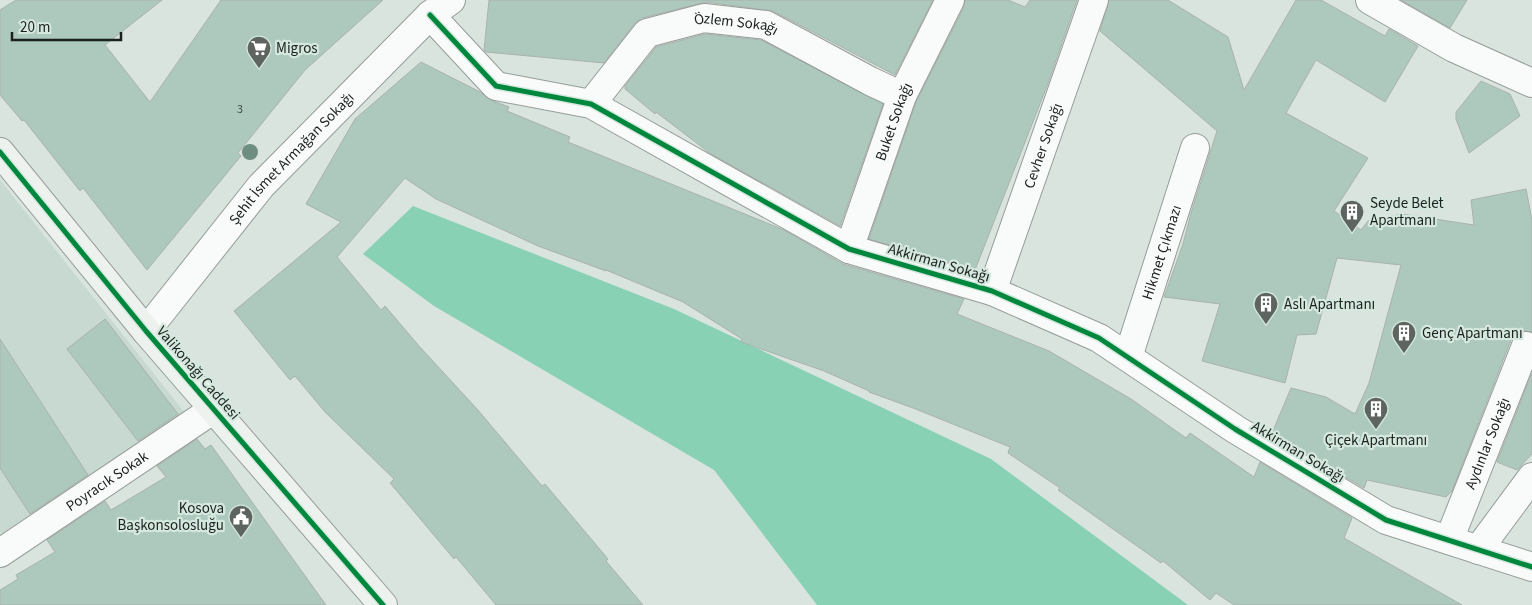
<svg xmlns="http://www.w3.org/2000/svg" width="1532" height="605" font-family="'Source Sans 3',sans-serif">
<rect width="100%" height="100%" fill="#d9e4de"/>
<path fill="#c7d9d0" d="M 0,180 L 185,413 L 1,534 L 0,532 Z"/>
<path fill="#89d1b5" d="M 413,206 L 674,309 L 991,459 L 1188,605 L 817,605 L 714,470 L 434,306 L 363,254 Z"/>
<path fill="#adc8bc" stroke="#aab2ae" d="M 16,0 L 162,0 L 105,45 L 150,102 L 221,0 L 383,0 L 305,70 L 238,153 L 241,156 L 147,270 L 83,188 L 80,191 L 24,120 L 22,121 L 0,95 L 0,10 Z
M 489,0 L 933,0 L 895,75 L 773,11 L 706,2 L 642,18 L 635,23 L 604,63 L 486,52 L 484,50 Z
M 965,0 L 1008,0 L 1025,7 L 1030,0 L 1077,0 L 1047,86 L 975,270 L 869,239 L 916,102 L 964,7 Z
M 1109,0 L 1168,0 L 1228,37 L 1244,90 L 1296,0 L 1321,0 L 1385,36 L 1389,29 L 1418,46 L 1385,102 L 1316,60 L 1286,113 L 1368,158 L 1334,211 L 1361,230 L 1368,221 L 1402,214 L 1474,225 L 1471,200 L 1526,189 L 1532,220 L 1532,332 L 1523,331 L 1516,334 L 1511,340 L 1452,491 L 1446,497 L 1367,480 L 1364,488 L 1272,433 L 1291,388 L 1326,397 L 1355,414 L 1369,383 L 1401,265 L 1337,258 L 1316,334 L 1297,335 L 1285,383 L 1202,361 L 1220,304 L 1164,297 L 1183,244 L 1191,213 L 1217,131 L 1100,31 Z
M 1401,0 L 1467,0 L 1450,28 Z
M 705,34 L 761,40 L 883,104 L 840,226 L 711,154 L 656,112 L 655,114 L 625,89 L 625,86 L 656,47 Z
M 421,62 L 480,92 L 493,101 L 509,107 L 507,111 L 570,137 L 568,142 L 784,230 L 843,264 L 964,299 L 957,314 L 1049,351 L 1131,399 L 1186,438 L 1190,433 L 1254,477 L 1260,462 L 1352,518 L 1344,538 L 1462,605 L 1234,605 L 1216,593 L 1210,600 L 1163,561 L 1161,563 L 1058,490 L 1060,488 L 1008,453 L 1010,447 L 913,408 L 869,392 L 869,391 L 824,371 L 741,342 L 742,339 L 683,302 L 606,270 L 606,271 L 538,246 L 436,199 L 405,178 L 337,257 L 381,310 L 385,306 L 419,346 L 477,409 L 542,486 L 545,484 L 608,559 L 606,561 L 643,605 L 496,605 L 456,557 L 454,559 L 390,483 L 394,479 L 325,412 L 295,376 L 290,380 L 234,311 L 341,222 L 306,204 L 355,119 Z
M 1481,81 L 1510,94 L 1520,116 L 1469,153 L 1456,119 L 1456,112 Z
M 105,319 L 178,414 L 138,441 L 67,349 Z
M 0,339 L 88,475 L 30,514 L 0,468 Z
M 1532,373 L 1532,454 L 1517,470 L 1497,462 Z
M 197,439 L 205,449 L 211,445 L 326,605 L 0,605 L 0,590 L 18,579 L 16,575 L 55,552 L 47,540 L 105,501 L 111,510 L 166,477 L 157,466 Z"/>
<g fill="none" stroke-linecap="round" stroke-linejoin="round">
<defs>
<g id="street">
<path d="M 1370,0 L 1454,48 L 1532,83"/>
<path d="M 430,15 L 496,86 L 591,104 L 849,249 L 992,291 L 1099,338 L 1235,429 L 1386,520 L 1532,567"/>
<path id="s1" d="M 591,104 L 647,33 L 704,18 L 766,25 L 870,81 L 902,96"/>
<path id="s2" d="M 849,249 L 902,96 L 950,0"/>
<path id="s3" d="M 992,291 L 1094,0"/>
<path id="s4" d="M 146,331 L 261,186 L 430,15 L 451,0"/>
<path id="s5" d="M 1128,357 L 1195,148"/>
<path id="s6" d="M 1449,540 L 1526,346"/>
<path d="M 1478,550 L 1532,477"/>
<path id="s7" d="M 0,553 L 214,409"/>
</g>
<path id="secondary" d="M 0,152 L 146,331 L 383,605"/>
</defs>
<use href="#street" stroke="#959d99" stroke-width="30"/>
<use href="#secondary" stroke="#959d99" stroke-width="30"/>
<use href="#street" stroke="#f9fbfa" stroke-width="28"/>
<use href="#secondary" stroke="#edf2ef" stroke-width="28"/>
<defs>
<path id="cycleway" d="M 430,15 L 496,86 L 591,104 L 849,249 L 992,291 L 1099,338 L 1235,429 L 1386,520 L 1532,567
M 0,152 L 146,331 L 383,605"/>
</defs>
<use href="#cycleway" stroke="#d5e8de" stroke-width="8"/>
<use href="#cycleway" stroke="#00873e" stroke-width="5"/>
</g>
<circle fill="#6e8e81" cx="250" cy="152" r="8"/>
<defs>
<symbol id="supermarket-pin" viewBox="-11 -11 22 30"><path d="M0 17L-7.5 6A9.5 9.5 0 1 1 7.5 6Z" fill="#5e6561" stroke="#d5e8de"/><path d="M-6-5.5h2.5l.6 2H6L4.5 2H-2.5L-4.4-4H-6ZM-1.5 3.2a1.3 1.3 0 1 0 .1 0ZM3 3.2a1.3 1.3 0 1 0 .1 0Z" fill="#fff"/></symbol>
<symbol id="building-pin" viewBox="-11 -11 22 30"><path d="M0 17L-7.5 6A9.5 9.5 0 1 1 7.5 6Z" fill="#5e6561" stroke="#d5e8de"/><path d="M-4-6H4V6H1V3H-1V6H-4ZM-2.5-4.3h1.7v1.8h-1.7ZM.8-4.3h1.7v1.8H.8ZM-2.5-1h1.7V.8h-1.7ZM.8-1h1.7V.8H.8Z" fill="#fff"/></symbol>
<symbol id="civic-pin" viewBox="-11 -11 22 30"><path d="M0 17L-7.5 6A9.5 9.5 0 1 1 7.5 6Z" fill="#5e6561" stroke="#d5e8de"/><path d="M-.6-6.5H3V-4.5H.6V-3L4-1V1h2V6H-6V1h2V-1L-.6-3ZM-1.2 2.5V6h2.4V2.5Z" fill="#fff"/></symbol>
</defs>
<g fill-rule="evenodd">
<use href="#supermarket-pin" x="245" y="34" width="28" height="38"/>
<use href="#building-pin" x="1338" y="198" width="28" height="38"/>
<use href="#building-pin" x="1252" y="290" width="28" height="38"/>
<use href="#building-pin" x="1390" y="319" width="28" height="38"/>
<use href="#building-pin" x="1362" y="395" width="28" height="38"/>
<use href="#civic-pin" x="227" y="503" width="28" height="38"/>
</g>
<g text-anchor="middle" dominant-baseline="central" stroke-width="4.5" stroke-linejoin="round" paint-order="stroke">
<g font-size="12" fill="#404b46">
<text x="240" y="109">3</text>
</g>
<g font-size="15" fill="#1b211e" stroke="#d5e8de">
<text stroke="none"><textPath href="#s1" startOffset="182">Özlem Sokağı</textPath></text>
<text stroke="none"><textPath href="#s2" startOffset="135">Buket Sokağı</textPath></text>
<text stroke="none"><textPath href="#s3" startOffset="154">Cevher Sokağı</textPath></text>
<text stroke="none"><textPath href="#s4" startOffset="226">Şehit İsmet Armağan Sokağı</textPath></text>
<text stroke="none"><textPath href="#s5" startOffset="110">Hikmet Çıkmazı</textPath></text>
<text transform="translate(939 263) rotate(16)">Akkirman Sokağı</text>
<text transform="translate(198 373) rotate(49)">Valikonağı Caddesi</text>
<text stroke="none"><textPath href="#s6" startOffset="104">Aydınlar Sokağı</textPath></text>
<text transform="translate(1298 452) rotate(31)">Akkirman Sokağı</text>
<text stroke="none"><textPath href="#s7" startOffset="129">Poyracık Sokak</textPath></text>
</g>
<g font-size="15" fill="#1b211e" stroke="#d5e8de" text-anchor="start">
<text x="276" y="48">Migros</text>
<text x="1370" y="203">Seyde Belet<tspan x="1370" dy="17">Apartmanı</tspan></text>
<text x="1284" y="304">Aslı Apartmanı</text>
<text x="1422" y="333">Genç Apartmanı</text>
<text x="1376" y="440" text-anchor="middle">Çiçek Apartmanı</text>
<text x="224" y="508" text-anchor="end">Kosova<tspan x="224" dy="17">Başkonsolosluğu</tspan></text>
</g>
</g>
<path d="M12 32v8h109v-8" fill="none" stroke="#1b211e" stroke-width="2.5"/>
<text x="20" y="32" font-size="15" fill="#1b211e" stroke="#d5e8de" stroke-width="4" paint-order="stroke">20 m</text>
</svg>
